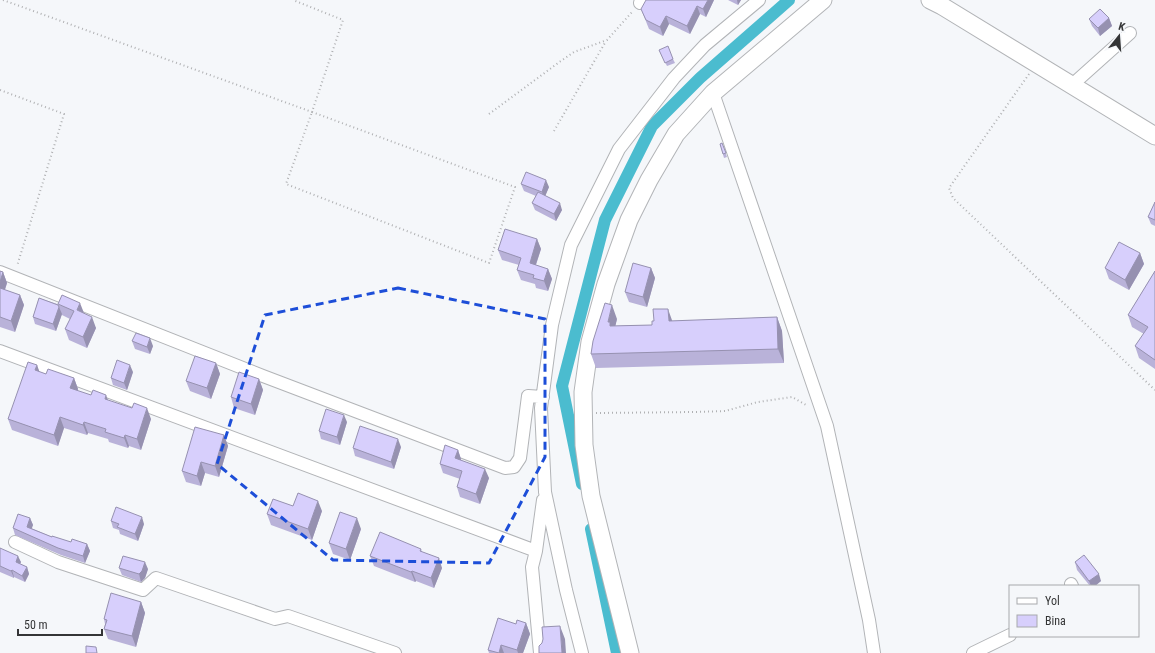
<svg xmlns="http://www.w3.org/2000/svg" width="1155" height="653" font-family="'Roboto Condensed',sans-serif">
<rect width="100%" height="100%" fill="#f5f7fa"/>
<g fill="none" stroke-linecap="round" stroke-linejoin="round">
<path stroke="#4bbccf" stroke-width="12" d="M 582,484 L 562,386 L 605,220 L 652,126 L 700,78 L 789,0
M 591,529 L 617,653"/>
<defs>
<path id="street" d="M 640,3 L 641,0
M 1072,85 L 1130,33
M 713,93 L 827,426 L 869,620 L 874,653
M 0,272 L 263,376 L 505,468 L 514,467 L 520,458 L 528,396 L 543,397
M 0,351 L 536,551
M 15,542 L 58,562 L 143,590 L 156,578 L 275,619 L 288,616 L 395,653
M 1071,584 L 1072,586
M 540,653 L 532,567 L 536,551 L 543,500
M 582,653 L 566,590 L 545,492 L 541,408 L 552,325 L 571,245 L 619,149 L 674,78 L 705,45 L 759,0
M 973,653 L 1010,635"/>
<path id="secondary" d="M 930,0 L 942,6 L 1155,136
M 630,653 L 591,496 L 584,445 L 583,392 L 590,342 L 606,284 L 629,220 L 649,180 L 676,134 L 713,93 L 823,0"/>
</defs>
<use href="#street" stroke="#b2b4b7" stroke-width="14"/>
<use href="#secondary" stroke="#b2b4b7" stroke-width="19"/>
<path stroke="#b0b1b3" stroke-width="2" stroke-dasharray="1 3" stroke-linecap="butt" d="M 3,0 L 312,112 L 343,20 L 293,0
M 1029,74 L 949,188 L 953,198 L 1155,390
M 0,90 L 64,114 L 17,266
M 312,112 L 515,187 L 489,263 L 286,184 Z
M 489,114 L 558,63 L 574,52 L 607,40 L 633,11
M 554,131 L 606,41
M 596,413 L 696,412 L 725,411 L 758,402 L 792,397 L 808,406"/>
<use href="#street" stroke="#fff" stroke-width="12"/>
<use href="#secondary" stroke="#fff" stroke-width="17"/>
</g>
<path fill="#b9b2d9" d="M 714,0 L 706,17 L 700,14 L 690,34 L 669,24 L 663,36 L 649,29 L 641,9 Z
M 728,0 L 741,0 L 738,5 Z
M 1109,18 L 1112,26 L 1100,36 L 1092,26 L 1089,19 Z
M 659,50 L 673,59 L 675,63 L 667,66 Z
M 722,143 L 727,157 L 724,158 L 720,144 Z
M 521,184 L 549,187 L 545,196 L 562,210 L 556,221 L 535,210 L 532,203 L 536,196 L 524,191 Z
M 1155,202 L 1155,226 L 1151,224 L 1148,217 Z
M 537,239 L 541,249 L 536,265 L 548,269 L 552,279 L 548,291 L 536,288 L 535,284 L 521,280 L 517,270 L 519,265 L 502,260 L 498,250 Z
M 1140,253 L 1144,264 L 1129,290 L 1109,279 L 1105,268 Z
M 651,268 L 655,278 L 647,307 L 629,302 L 625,292 Z
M 0,271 L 3,272 L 7,283 L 5,290 L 20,295 L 24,305 L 15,332 L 0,327 Z
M 1155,271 L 1155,369 L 1139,358 L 1135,346 L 1144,334 L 1132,327 L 1128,315 Z
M 39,298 L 84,313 L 96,328 L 87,348 L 69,340 L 65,329 L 70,319 L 62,315 L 62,314 L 56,331 L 35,324 L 33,317 Z
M 777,317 L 782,331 L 784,363 L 596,368 L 591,354 L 617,319 L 615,326 L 652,325 L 672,321 Z
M 132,341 L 153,346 L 150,354 L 135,349 Z
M 216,363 L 220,374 L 211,399 L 190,391 L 186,381 Z
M 37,365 L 39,372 L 46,374 L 74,378 L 78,389 L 77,391 L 108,401 L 151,419 L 141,450 L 129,446 L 128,448 L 109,442 L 108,439 L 88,433 L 87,435 L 64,428 L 58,446 L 12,430 L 8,419 Z
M 133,372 L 127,390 L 113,385 L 111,378 Z
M 259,379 L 263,390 L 255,415 L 234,408 L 231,397 Z
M 347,422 L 340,445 L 321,439 L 319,431 Z
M 224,435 L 228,446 L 219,477 L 205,473 L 201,486 L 186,482 L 182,471 Z
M 401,447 L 394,469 L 355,456 L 353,448 Z
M 458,450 L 461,459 L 461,460 L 489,478 L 480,504 L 460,497 L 457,487 L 460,479 L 443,473 L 440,464 Z
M 293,506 L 322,511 L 312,540 L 271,525 L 267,514 Z
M 30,518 L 33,525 L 31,528 L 52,537 L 71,542 L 87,544 L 90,551 L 85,563 L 61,555 L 15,535 L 13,528 Z
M 111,521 L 144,524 L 138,541 L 120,534 L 119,530 L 113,528 Z
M 361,529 L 350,560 L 333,554 L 329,543 Z
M 0,548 L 21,562 L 20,564 L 27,567 L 29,574 L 25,582 L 14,577 L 14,578 L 0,572 Z
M 421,549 L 422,552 L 442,568 L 434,588 L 416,581 L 415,582 L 374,566 L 370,556 Z
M 1075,562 L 1101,581 L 1095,586 L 1090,586 L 1077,570 Z
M 119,568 L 148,569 L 145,578 L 141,582 L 122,575 Z
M 141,602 L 145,613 L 136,647 L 108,639 L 104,629 L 105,624 L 104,619 Z
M 526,623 L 530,634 L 523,653 L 489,653 L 488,650 L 516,624 Z"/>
<path fill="#9691b0" d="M 708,0 L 714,0 L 706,17 L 703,9 Z
M 737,0 L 741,0 L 738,5 Z
M 697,6 L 700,14 L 690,34 L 687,26 Z
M 666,16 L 669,24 L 663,36 L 660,27 Z
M 1109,18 L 1112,26 L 1100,36 L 1098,28 Z
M 546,180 L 549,187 L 544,199 L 542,192 Z
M 560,203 L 562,210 L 556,221 L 554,214 Z
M 537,239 L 541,249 L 533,273 L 530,263 Z
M 1140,253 L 1144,264 L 1129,290 L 1125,280 Z
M 651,268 L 655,278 L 647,307 L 643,297 Z
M 548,269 L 552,279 L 548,291 L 544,281 Z
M 3,272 L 7,283 L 2,298 L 0,293 L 0,282 Z
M 20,295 L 24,305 L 15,332 L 11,321 Z
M 80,303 L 84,313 L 77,310 Z
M 612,305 L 617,319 L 614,332 L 615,336 L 608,322 Z
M 59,307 L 62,314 L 56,331 L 53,324 Z
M 668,309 L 673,323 L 669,321 Z
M 92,317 L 96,328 L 87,348 L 83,337 Z
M 777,317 L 782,331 L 784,363 L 778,349 Z
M 150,338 L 153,346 L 150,354 L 147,347 Z
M 216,363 L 220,374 L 211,399 L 207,388 Z
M 37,365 L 41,376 L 35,370 Z
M 130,365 L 133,372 L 127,390 L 124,383 Z
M 74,378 L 78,389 L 74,399 L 70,388 Z
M 259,379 L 263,390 L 255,415 L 251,404 Z
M 106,395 L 110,405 L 105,399 Z
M 147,408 L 151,419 L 141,450 L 137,439 Z
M 344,415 L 347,422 L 340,445 L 337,437 Z
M 60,417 L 64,428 L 58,446 L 54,435 Z
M 84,422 L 88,433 L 87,435 L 83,425 Z
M 125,435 L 129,446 L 128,448 L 124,438 Z
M 224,435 L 228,446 L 219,477 L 215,466 Z
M 398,439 L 401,447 L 394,469 L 391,462 Z
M 458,450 L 461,459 L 458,468 L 455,458 Z
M 201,462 L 205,473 L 201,486 L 197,476 Z
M 485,469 L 489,478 L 480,504 L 476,494 Z
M 318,501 L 322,511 L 312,540 L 308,529 Z
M 142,517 L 144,524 L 138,541 L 135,534 Z
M 30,518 L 33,525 L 30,534 L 27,527 Z
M 357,518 L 361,529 L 350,560 L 346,549 Z
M 87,544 L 90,551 L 85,563 L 83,556 Z
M 18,556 L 21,562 L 18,568 L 16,562 Z
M 439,558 L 442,568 L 434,588 L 431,578 Z
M 145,562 L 148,569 L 145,578 L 141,582 L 139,574 Z
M 27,567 L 29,574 L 25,582 L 22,576 Z
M 12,570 L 14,577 L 14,578 L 11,571 Z
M 412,571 L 416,581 L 415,582 L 411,572 Z
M 1099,574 L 1101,581 L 1095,586 L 1091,586 L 1089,581 Z
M 141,602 L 145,613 L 136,647 L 132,636 Z
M 526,623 L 530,634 L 523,653 L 518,653 L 517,650 Z
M 560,626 L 565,639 L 566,653 L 562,653 Z
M 501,645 L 504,653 L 499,653 Z"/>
<path fill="#d7cffc" stroke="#9691b0" d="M 646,0 L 708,0 L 703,9 L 697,6 L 687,26 L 666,16 L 660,27 L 646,20 L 641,9 Z
M 1100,9 L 1109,18 L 1098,28 L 1089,19 Z
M 668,46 L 673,59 L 665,63 L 659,50 Z
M 722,143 L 726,153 L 723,154 L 720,144 Z
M 526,172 L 546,180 L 542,192 L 521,184 Z
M 538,192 L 560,203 L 554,214 L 532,203 Z
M 1155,202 L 1155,220 L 1148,217 Z
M 505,229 L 537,239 L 530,263 L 548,269 L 544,281 L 533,278 L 534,275 L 517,270 L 521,258 L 498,250 Z
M 1119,242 L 1140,253 L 1125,280 L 1105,268 Z
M 633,263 L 651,268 L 643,297 L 625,292 Z
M 0,271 L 3,272 L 0,282 Z
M 1155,271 L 1155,360 L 1135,346 L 1148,327 L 1128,315 Z
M 0,288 L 20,295 L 11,321 L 0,317 Z
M 62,295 L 80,303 L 77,310 L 92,317 L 83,337 L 65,329 L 74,311 L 58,304 Z
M 39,298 L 58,305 L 59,307 L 53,324 L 33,317 Z
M 605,303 L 612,305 L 608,322 L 610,322 L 610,326 L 652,325 L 652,321 L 654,321 L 653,309 L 668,309 L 669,321 L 777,317 L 778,349 L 591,354 L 593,341 Z
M 136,333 L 150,338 L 147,347 L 132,341 Z
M 195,356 L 216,363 L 207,388 L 186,381 Z
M 117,360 L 130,365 L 124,383 L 111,378 Z
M 28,362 L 37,365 L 35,370 L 46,374 L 48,369 L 74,378 L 70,388 L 91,395 L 93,390 L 106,395 L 105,399 L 132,408 L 134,403 L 147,408 L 137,439 L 125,435 L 124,438 L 105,432 L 106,429 L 84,422 L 83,425 L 60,417 L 54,435 L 8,419 Z
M 239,372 L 259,379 L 251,404 L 231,397 Z
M 326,409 L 344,415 L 337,437 L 319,431 Z
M 360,426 L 398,439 L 391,462 L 353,448 Z
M 195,427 L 224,435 L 215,466 L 201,462 L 197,476 L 182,471 Z
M 445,445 L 458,450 L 455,458 L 485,469 L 476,494 L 457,487 L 462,471 L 440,464 Z
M 298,493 L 318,501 L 308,529 L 267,514 L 273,499 L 293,506 Z
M 116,507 L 142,517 L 135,534 L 117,527 L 119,524 L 111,521 Z
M 340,512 L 357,518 L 346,549 L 329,543 Z
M 18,514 L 30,518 L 27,527 L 52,537 L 52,536 L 71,542 L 72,539 L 87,544 L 83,556 L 58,548 L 13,528 Z
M 380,532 L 421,549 L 420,551 L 439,558 L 431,578 L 412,571 L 411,572 L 370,556 Z
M 0,548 L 18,556 L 16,562 L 27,567 L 22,576 L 12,570 L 11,571 L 0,566 Z
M 1084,555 L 1099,574 L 1089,581 L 1075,562 Z
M 123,556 L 145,562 L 142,571 L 139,574 L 119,568 Z
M 111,593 L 141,602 L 132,636 L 104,629 L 107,620 L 104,619 Z
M 498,618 L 516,624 L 517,620 L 526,623 L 517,650 L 501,645 L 499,653 L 488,650 Z
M 560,626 L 562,653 L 539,653 L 539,646 L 542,643 L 543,639 L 542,627 Z
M 86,646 L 96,647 L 97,653 L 86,653 Z"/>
<path fill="none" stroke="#1d4ed8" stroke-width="3" stroke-dasharray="8 5" stroke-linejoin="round" d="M 398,288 L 545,319 L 545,457 L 489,563 L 333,560 L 217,464 L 265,315 Z"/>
<rect x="1009" y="585" width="130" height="52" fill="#f5f7fa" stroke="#a8a9ac"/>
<rect x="1017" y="598" width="20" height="6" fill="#ffffff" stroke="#a8a9ac"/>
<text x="1045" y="605" font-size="12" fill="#343536">Yol</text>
<rect x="1017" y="615" width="20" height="12" fill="#d7cffc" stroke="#a8a9ac"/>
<text x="1045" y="625" font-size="12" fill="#343536">Bina</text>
<g transform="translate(1119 36) rotate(17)" stroke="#f5f7fa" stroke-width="3" paint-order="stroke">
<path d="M0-3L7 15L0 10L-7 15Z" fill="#343536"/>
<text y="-6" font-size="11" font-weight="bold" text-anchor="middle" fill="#343536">K</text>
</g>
<path d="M18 629v6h84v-6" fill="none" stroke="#343536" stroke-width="2"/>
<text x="24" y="629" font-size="12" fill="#343536" stroke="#f5f7fa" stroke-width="3" paint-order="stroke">50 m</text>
</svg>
